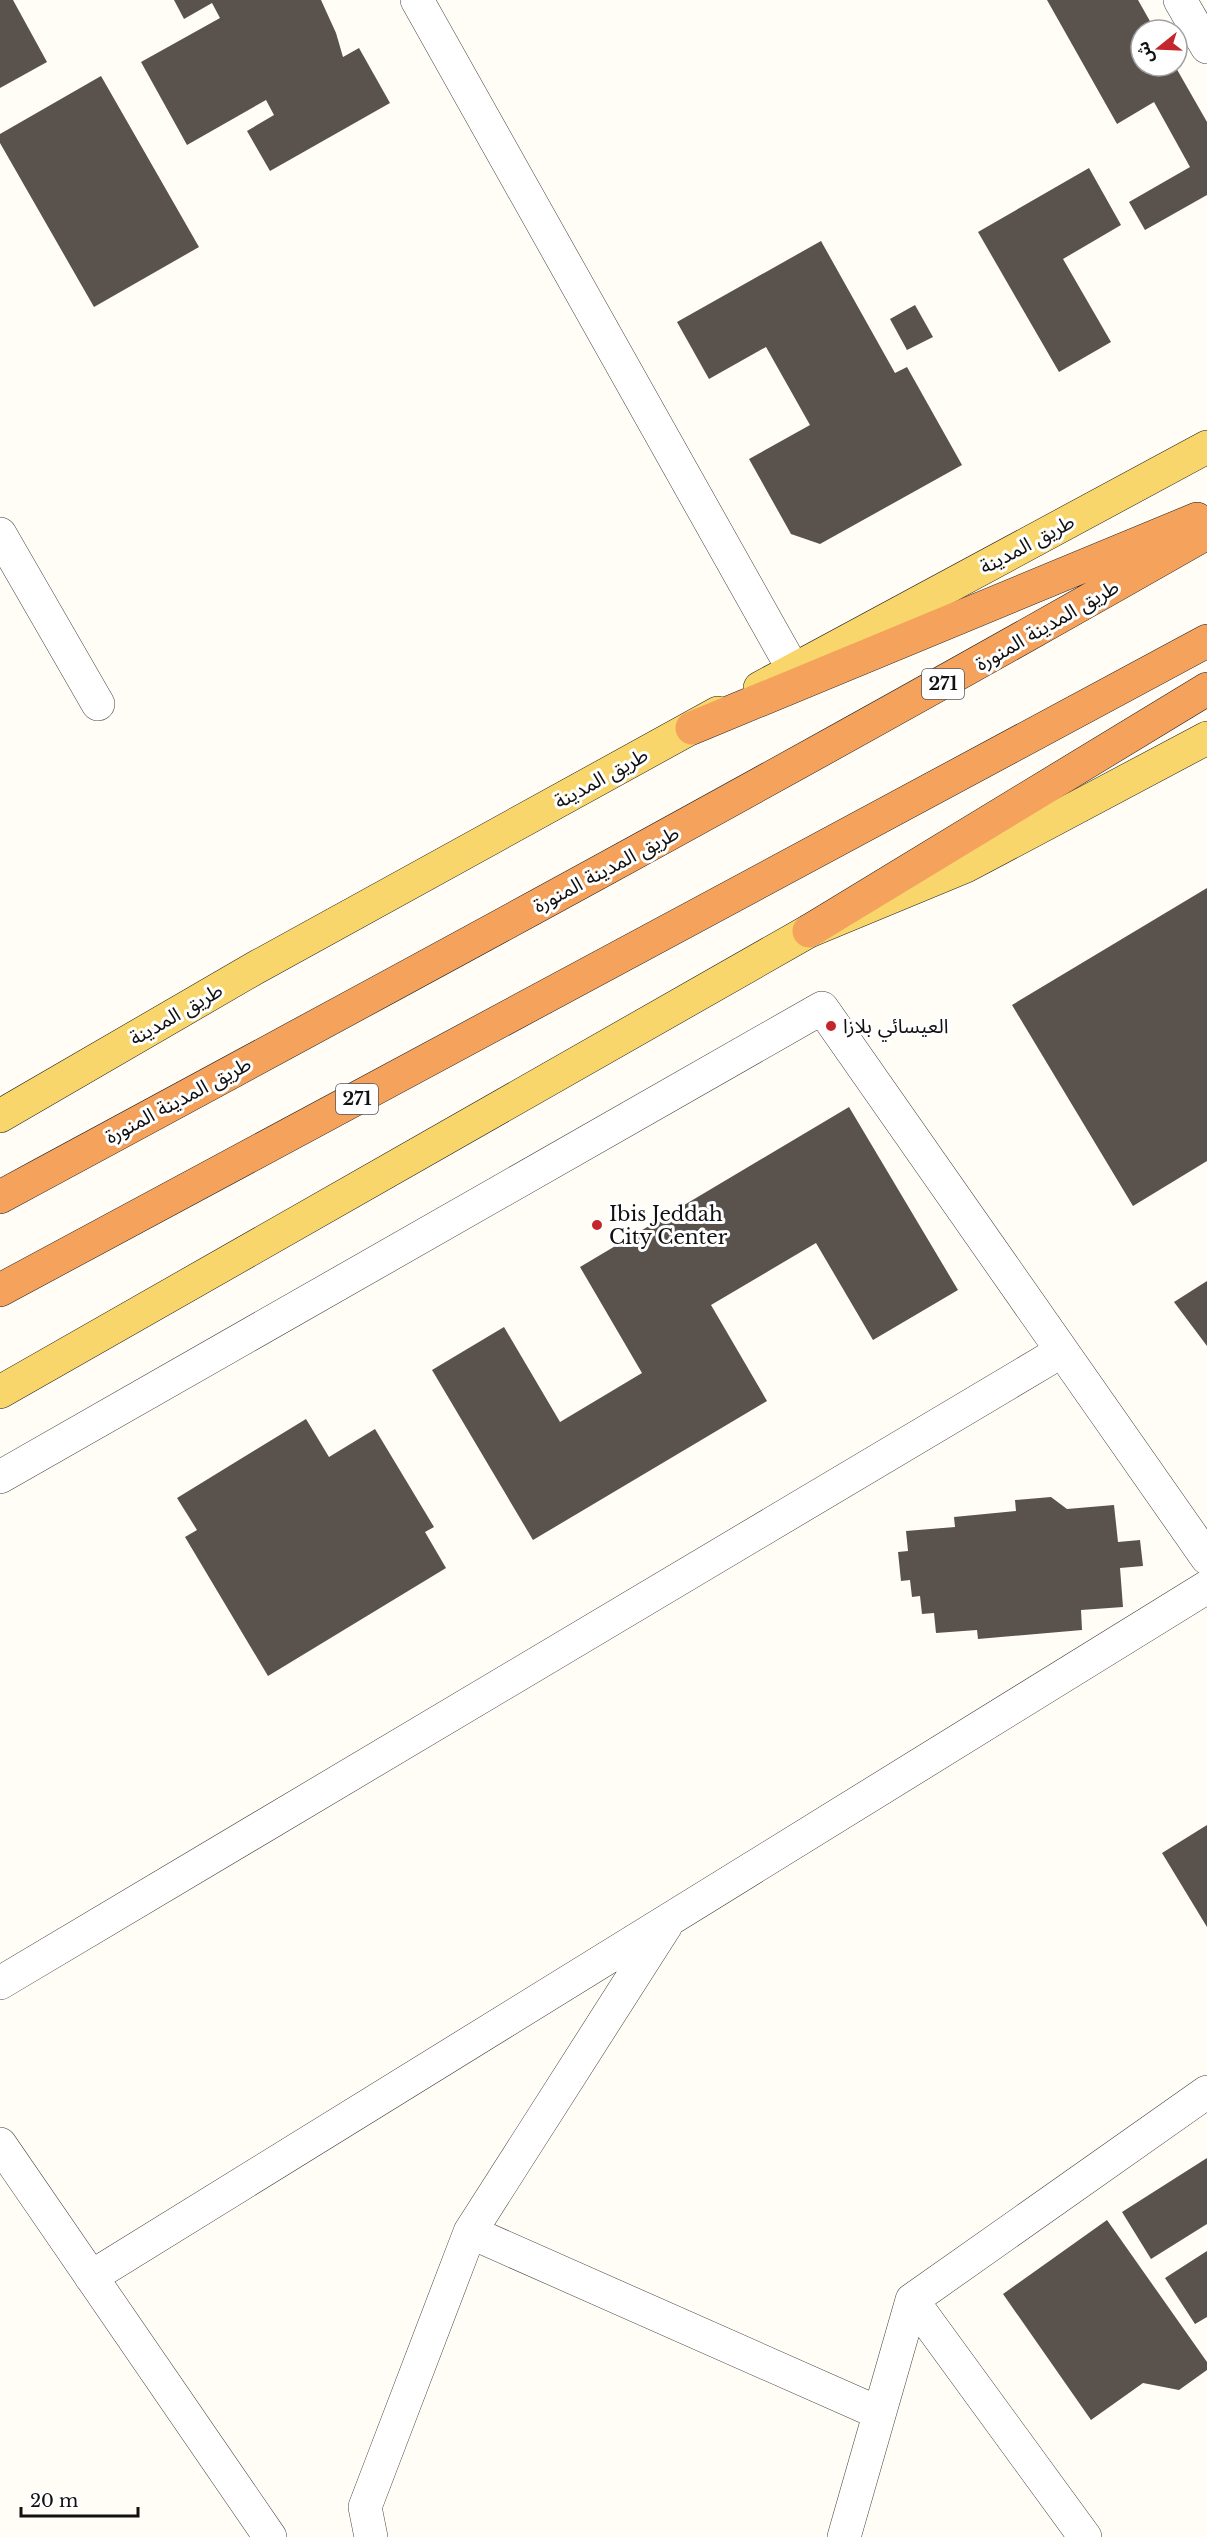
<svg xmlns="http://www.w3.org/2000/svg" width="1207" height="2537" font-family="'Libre Baskerville','Noto Sans Arabic',serif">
<rect width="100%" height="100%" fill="#fffdf5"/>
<path fill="#5a524d" d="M 0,0 L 13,0 L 47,62 L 0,88 Z
M 174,0 L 321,0 L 336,33 L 343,57 L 359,48 L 390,103 L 270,171 L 247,131 L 274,115 L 266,100 L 187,145 L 141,62 L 220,18 L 212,3 L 184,19 Z
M 1047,0 L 1138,0 L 1155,30 L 1141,30 L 1141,66 L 1175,66 L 1207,122 L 1207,195 L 1145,230 L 1129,202 L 1190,167 L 1154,102 L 1117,124 Z
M 101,76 L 199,247 L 94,307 L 0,143 L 0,134 Z
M 1089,168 L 1121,225 L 1063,259 L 1111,342 L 1059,372 L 978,232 Z
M 821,241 L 895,373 L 907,367 L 962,465 L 820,544 L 791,534 L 749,459 L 810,425 L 766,347 L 709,379 L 677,322 Z
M 915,305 L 933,337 L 907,350 L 890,319 Z
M 1207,888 L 1207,1161 L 1133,1206 L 1012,1005 Z
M 849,1107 L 958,1290 L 873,1340 L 816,1243 L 711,1305 L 767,1401 L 533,1540 L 432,1370 L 504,1327 L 560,1422 L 642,1373 L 580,1267 Z
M 1207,1281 L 1207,1346 L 1174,1302 Z
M 306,1419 L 329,1457 L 375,1429 L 434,1527 L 425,1532 L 446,1568 L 268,1676 L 185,1537 L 197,1530 L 177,1498 Z
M 1051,1497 L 1067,1509 L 1114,1505 L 1118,1542 L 1140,1540 L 1143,1566 L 1120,1568 L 1123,1607 L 1081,1610 L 1082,1630 L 978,1639 L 977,1630 L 936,1633 L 934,1613 L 922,1614 L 920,1596 L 912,1597 L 910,1580 L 901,1581 L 898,1552 L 908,1551 L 906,1531 L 955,1527 L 954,1517 L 1016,1511 L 1015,1500 Z
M 1207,1825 L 1207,1927 L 1162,1853 Z
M 1207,2158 L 1207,2224 L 1151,2259 L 1122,2212 Z
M 1107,2220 L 1207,2362 L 1207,2370 L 1179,2390 L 1143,2383 L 1091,2420 L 1003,2294 Z
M 1207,2251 L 1207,2317 L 1195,2324 L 1165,2278 Z"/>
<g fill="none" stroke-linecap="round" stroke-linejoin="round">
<defs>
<path id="street" d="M 417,0 L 793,669
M 1180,0 L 1207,47
M 0,534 L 98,704
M 0,1477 L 822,1008 L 1207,1558
M 0,1983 L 1062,1351
M 0,2144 L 270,2537
M 470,2232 L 879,2413
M 91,2277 L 1207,1587
M 912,2300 L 1085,2537
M 371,2537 L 365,2507 L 470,2232 L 666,1925
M 844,2537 L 912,2300 L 1207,2092"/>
<path id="primary" d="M 760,688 L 1207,447
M 0,1116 L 255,968 L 718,713
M 0,1392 L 809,931 L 966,866 L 1207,738"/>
<path id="highway" d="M 692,728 L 1197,519
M 809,931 L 1207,689
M 0,1197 C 404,979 808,761 1207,533
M 0,1290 L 1207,641"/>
</defs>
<use href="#street" stroke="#444" stroke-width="34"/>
<use href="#primary" stroke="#222" stroke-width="34"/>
<use href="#highway" stroke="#222" stroke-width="34"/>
<use href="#street" stroke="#fff" stroke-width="33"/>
<use href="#primary" stroke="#f9d66b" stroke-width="33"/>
<use href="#highway" stroke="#f5a25d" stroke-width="33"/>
</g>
<g fill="#c4262e" stroke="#fff" stroke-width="2">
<circle cx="831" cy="1026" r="6"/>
<circle cx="597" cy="1225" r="6"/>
</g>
<g text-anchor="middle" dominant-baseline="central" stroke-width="6" stroke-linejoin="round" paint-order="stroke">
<g fill="#fff" stroke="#585858" stroke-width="1.5">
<rect x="922" y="669" width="42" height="30" rx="4.5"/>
<rect x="336" y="1084" width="42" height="30" rx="4.5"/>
</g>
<g font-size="18" font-weight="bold" fill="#111">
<text x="943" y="684">271</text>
<text x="357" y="1099">271</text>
</g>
<g font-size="20" fill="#111" stroke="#fff">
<text transform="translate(1027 544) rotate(-28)">طريق المدينة</text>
<text transform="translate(1047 625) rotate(-30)">طريق المدينة المنورة</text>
<text transform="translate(601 778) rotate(-29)">طريق المدينة</text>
<text transform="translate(606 869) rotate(-28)">طريق المدينة المنورة</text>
<text transform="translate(176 1014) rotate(-30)">طريق المدينة</text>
<text transform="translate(178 1100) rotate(-28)">طريق المدينة المنورة</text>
</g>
<g font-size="20" fill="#111" stroke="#fff" text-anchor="start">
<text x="843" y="1026">العيسائي بلازا</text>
<text x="609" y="1214">Ibis Jeddah<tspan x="609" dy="23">City Center</tspan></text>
</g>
</g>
<g transform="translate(1159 48) rotate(252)"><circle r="28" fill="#ffffff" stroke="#a0a0a0" stroke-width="1.5"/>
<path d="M0-4.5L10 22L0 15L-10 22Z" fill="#c4262e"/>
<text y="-9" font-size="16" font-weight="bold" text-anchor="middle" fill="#111111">ش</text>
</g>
<path d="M21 2507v9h117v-9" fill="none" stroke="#111111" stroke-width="3"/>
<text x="30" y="2507" font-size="18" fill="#111111" stroke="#ffffff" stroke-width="4.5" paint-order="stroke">20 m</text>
</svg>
